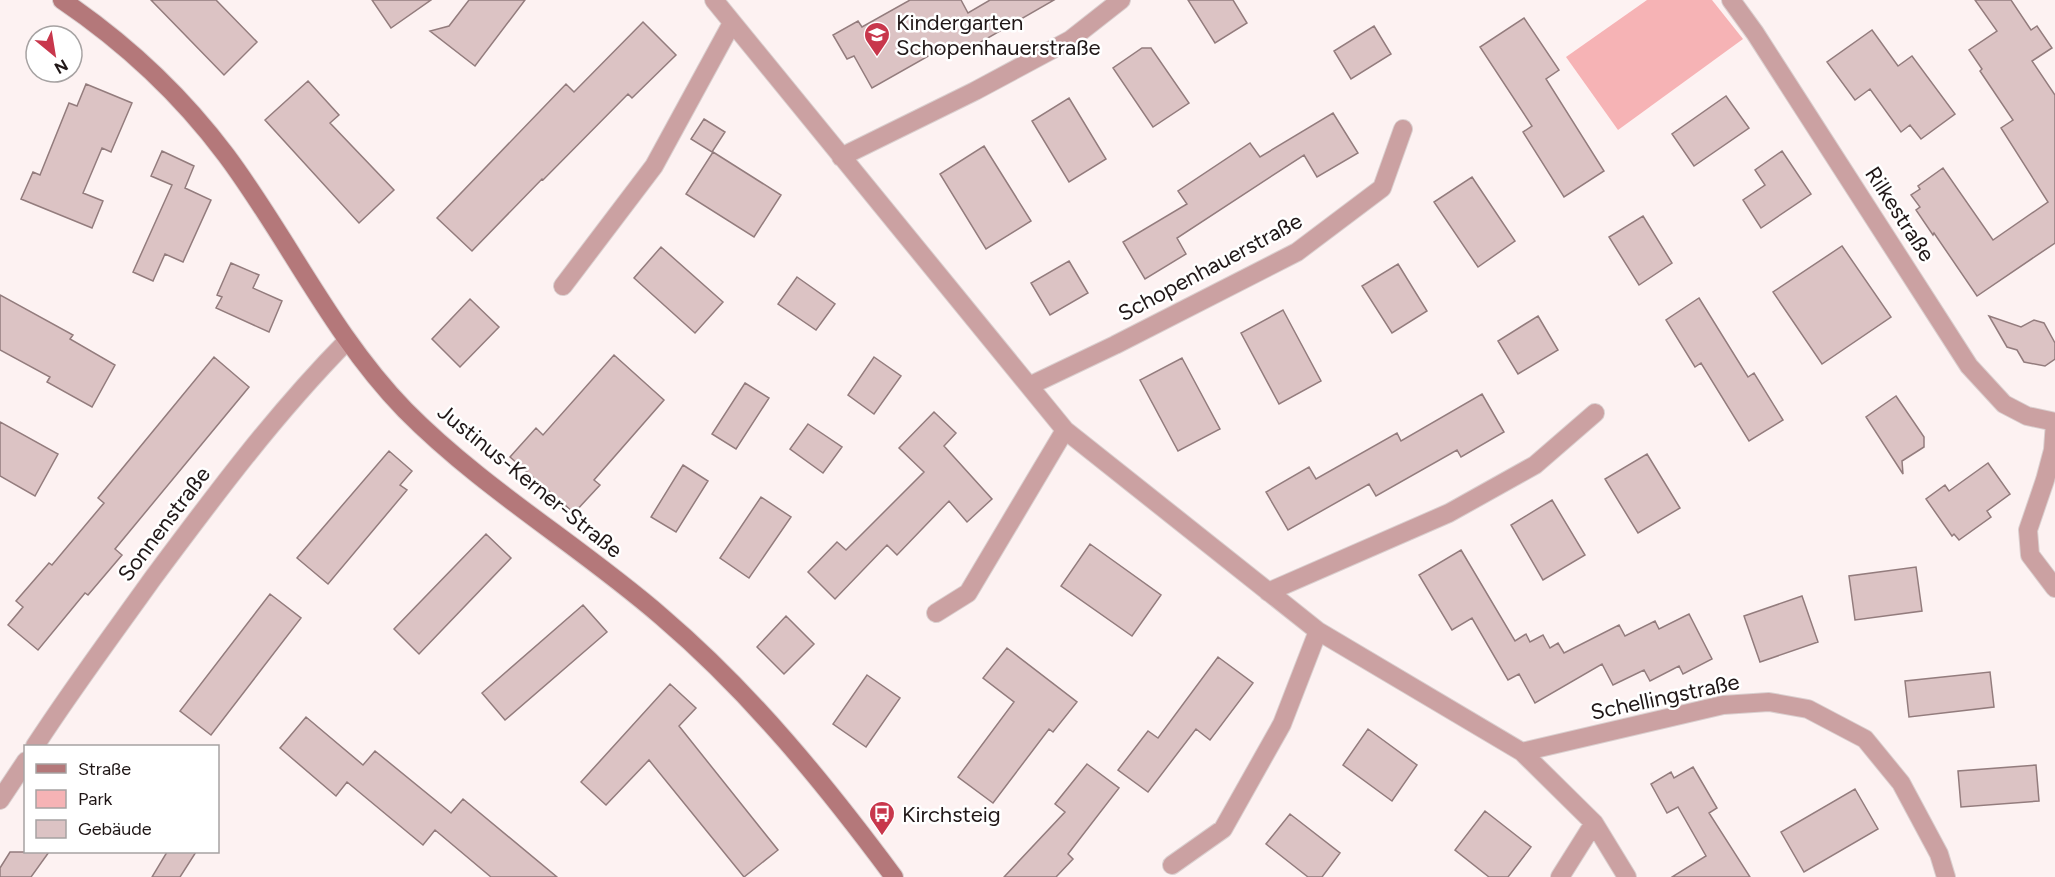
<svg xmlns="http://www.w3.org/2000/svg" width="2055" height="877" font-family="Figtree,sans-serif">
<rect width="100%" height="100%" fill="#fdf2f2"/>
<path fill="#f6b3b5" d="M 1647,0 L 1712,0 L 1743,39 L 1618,130 L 1566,57 Z"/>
<path fill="#dcc3c4" stroke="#937c7d" stroke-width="1.5" d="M 151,0 L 216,0 L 257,42 L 224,75 Z
M 372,0 L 431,0 L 391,28 Z
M 469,0 L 525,0 L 475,66 L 430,31 L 449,26 Z
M 910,0 L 961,0 L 968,13 L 990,0 L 1054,0 L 960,54 L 953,42 L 872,88 L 854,56 L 847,59 L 833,35 L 858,21 L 862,27 Z
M 1188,0 L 1233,0 L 1247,23 L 1215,43 Z
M 1975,0 L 2011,0 L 2031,30 L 2037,26 L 2052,48 L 2032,61 L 2055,95 L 2055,243 L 1977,296 L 1934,233 L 1933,235 L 1916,210 L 1920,207 L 1911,195 L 1920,189 L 1918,186 L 1943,168 L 1993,240 L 2048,202 L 2001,128 L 2013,120 L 1980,71 L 1982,69 L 1969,50 L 1997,31 Z
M 1524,18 L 1559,70 L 1546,79 L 1604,171 L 1564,197 L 1523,132 L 1532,126 L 1480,47 Z
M 643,22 L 676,55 L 632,98 L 628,94 L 543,180 L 542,179 L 472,251 L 437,218 L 566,84 L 574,92 Z
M 1374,26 L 1391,54 L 1351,79 L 1334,51 Z
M 1872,30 L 1898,66 L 1912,56 L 1955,114 L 1921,139 L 1910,125 L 1901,132 L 1870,89 L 1855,100 L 1827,62 Z
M 1142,48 L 1151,48 L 1189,103 L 1153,127 L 1113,68 Z
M 308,81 L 339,115 L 330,123 L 394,190 L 359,223 L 265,120 Z
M 86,84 L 132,103 L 111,152 L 102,148 L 83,193 L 103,201 L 92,228 L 21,199 L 33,172 L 40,175 L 69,103 L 77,106 Z
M 1726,96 L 1749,128 L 1694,166 L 1672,134 Z
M 1069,98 L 1106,159 L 1069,182 L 1032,121 Z
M 1333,113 L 1358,153 L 1317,177 L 1304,155 L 1177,238 L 1186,254 L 1145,279 L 1123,242 L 1187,204 L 1178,191 L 1250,143 L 1260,157 Z
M 704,119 L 725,132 L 712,152 L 691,139 Z
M 984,146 L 1031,221 L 986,249 L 940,174 Z
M 162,151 L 194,166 L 185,188 L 211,200 L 183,262 L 165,254 L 153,281 L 133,272 L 172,185 L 151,176 Z
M 1782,151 L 1811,194 L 1761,228 L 1743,200 L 1765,185 L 1755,170 Z
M 713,152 L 781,195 L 754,237 L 686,194 Z
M 1472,177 L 1515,241 L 1478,267 L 1434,202 Z
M 1643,216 L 1672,263 L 1639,285 L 1609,237 Z
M 1842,246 L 1891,317 L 1822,364 L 1773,292 Z
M 661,247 L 723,302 L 695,333 L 634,278 Z
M 1069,261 L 1088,293 L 1050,315 L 1031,283 Z
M 231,263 L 259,275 L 253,288 L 282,301 L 269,332 L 216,308 L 222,297 L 217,295 Z
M 1398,264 L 1427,311 L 1392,333 L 1362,286 Z
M 797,277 L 835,304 L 816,330 L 778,304 Z
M 0,295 L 73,335 L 70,339 L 115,365 L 92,407 L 47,382 L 50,377 L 0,350 Z
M 1699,298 L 1748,377 L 1754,373 L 1783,420 L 1749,441 L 1701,363 L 1695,367 L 1666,320 Z
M 470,299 L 499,327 L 460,367 L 432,339 Z
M 1283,310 L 1321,381 L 1279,404 L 1241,333 Z
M 1538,316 L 1558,350 L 1518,374 L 1498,341 Z
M 1989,316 L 2021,327 L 2034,320 L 2044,323 L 2055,343 L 2055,359 L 2045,366 L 2024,362 L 2017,350 L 2007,347 Z
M 614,355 L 664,400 L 594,480 L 600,485 L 574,513 L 510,457 L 536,428 L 543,435 Z
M 214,357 L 249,387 L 115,549 L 122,555 L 88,595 L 85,593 L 38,650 L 8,625 L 23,607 L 16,601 L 49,563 L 52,565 L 104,503 L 98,498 Z
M 874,357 L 901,376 L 874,414 L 848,395 Z
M 1182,358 L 1220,429 L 1178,451 L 1140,380 Z
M 745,383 L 769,398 L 736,449 L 712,434 Z
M 1482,394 L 1504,432 L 1461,457 L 1457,450 L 1376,496 L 1369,484 L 1288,530 L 1266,492 L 1309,467 L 1316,479 L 1397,433 L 1401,441 Z
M 1896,396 L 1924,437 L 1924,447 L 1902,461 L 1903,474 L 1866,417 Z
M 934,412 L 956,433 L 944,446 L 992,499 L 967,522 L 949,501 L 897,555 L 887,545 L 835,599 L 808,572 L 837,542 L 846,550 L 924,472 L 899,448 Z
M 0,422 L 58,454 L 35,496 L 0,476 Z
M 808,424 L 842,447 L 823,473 L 790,449 Z
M 389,451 L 412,471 L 400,485 L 407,490 L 328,584 L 297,558 Z
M 1647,454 L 1680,508 L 1638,533 L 1605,479 Z
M 1988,463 L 2010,494 L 1987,511 L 1991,517 L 1959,540 L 1954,534 L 1952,536 L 1926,499 L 1945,485 L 1949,491 Z
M 683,465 L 708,481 L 676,532 L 651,517 Z
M 761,497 L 791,517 L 749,578 L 720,558 Z
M 1552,500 L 1585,555 L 1543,580 L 1511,525 Z
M 486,534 L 511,558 L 419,654 L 394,629 Z
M 1090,544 L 1161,595 L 1132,636 L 1061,586 Z
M 1461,550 L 1515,641 L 1526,634 L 1530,642 L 1543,635 L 1550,648 L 1558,643 L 1564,653 L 1619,625 L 1625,636 L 1655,621 L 1659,629 L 1689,614 L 1712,659 L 1683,674 L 1679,666 L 1650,681 L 1644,670 L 1613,685 L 1602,664 L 1535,703 L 1519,674 L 1508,680 L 1472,618 L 1452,630 L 1419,575 Z
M 1916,567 L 1922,611 L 1855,620 L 1849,576 Z
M 270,594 L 301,618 L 211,735 L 180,711 Z
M 1802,596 L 1818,642 L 1760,662 L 1744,616 Z
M 583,605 L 607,632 L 505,720 L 482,693 Z
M 786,616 L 814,644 L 784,674 L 757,647 Z
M 1007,648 L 1077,702 L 1053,732 L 1049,729 L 993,803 L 958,777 L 1014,702 L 983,678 Z
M 1218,657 L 1253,683 L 1210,740 L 1196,729 L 1148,792 L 1118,770 L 1148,731 L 1158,738 Z
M 1990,672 L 1994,707 L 1909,717 L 1905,681 Z
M 867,675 L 900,698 L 866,747 L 833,724 Z
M 670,684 L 696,708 L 679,726 L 778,850 L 744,877 L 649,760 L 606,805 L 581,782 Z
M 306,717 L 363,765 L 375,751 L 451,813 L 463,799 L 557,877 L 491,877 L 435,830 L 423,845 L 347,782 L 336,796 L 280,748 Z
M 1368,729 L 1417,765 L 1392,801 L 1343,765 Z
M 1087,764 L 1119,788 L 1068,854 L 1073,859 L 1056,877 L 1004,877 L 1065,812 L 1055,804 Z
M 2036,765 L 2039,801 L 1961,807 L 1958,771 Z
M 1693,767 L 1717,808 L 1709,813 L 1750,877 L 1672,877 L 1706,856 L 1678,807 L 1667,813 L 1651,784 L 1671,772 L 1674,778 Z
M 1855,789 L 1878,829 L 1804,872 L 1781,832 Z
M 1485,811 L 1531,847 L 1508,877 L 1489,877 L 1455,850 Z
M 1290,814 L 1340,853 L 1322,877 L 1308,877 L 1266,844 Z
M 10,852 L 49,852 L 31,877 L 0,877 L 0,868 Z
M 167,852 L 196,852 L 180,877 L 152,877 Z"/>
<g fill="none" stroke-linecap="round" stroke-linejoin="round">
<defs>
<path id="street" d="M 714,0 L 1065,430 L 1318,631 L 1522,752 L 1594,823 L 1627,877
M 1731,0 L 1755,33 L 1969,366 L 2004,404 L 2027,416 L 2055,422 L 2053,450 L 2045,480 L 2028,530 L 2030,555 L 2055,588
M 841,157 L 975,91 L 1070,40 L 1121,0
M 563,286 L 654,166 L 732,23
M 1029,386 L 1115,345 L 1297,252 L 1382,188 L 1403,129
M 1268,592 L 1449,513 L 1535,465 L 1595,413
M 936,613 L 968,593 L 1065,430
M 35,746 C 72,689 113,634 153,578 C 214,496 275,414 347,341
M 1522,752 L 1723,705 L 1769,702 L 1808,709 L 1865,739 L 1901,783 L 1939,854 L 1946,877
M 0,800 L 26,761
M 1172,865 L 1223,829 L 1282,724 L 1318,631
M 1560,877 L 1594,823"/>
<path id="secondary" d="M 62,0 C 124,42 181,95 226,155 C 288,238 332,335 405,410 C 483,489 579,545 662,617 C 751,693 825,784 894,877"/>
</defs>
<use href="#street" stroke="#dacfcf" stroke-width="20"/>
<use href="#secondary" stroke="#dacfcf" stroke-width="20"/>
<use href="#street" stroke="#cba1a2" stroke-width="18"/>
<use href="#secondary" stroke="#b4787a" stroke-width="18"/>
</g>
<defs>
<symbol id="school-pin" viewBox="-11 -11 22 30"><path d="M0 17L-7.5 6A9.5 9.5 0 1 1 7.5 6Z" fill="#c8374c" stroke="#fff"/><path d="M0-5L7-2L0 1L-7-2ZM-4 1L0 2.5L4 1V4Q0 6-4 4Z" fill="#fff"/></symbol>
<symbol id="bus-pin" viewBox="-11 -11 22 30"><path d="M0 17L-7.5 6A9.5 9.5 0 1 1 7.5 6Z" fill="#c8374c" stroke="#fff"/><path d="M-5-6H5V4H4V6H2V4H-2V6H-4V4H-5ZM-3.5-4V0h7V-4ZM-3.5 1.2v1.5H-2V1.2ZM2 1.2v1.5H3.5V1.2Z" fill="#fff"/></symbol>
</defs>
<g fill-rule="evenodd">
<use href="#school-pin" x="862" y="20" width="30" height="40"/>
<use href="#bus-pin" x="867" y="799" width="30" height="40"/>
</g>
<g text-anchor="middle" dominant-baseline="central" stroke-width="5" stroke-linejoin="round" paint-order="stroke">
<g font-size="22" fill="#201717" stroke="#fff" text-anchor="start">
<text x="896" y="22">Kindergarten<tspan x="896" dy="25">Schopenhauerstraße</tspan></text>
<text x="902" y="814">Kirchsteig</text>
</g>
<g font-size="22" fill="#201717" stroke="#fff">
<text transform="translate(1900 214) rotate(57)">Rilkestraße</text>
<text transform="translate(1210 267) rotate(-28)">Schopenhauerstraße</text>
<text transform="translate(530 481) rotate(39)">Justinus-Kerner-Straße</text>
<text transform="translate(164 524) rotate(-53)">Sonnenstraße</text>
<text transform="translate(1665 697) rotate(-12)">Schellingstraße</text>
</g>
</g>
<rect x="24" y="745" width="195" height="108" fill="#ffffff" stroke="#a6a2a2" stroke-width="1.5"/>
<rect x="36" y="764" width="30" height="9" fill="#b4787a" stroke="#a6a2a2" stroke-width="1.5"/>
<text x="78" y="775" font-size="18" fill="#201717">Straße</text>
<rect x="36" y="790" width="30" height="18" fill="#f6b3b5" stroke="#a6a2a2" stroke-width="1.5"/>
<text x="78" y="805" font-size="18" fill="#201717">Park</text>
<rect x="36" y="820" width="30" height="18" fill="#dcc3c4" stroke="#a6a2a2" stroke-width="1.5"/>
<text x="78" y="835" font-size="18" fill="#201717">Gebäude</text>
<g transform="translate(54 54) rotate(150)"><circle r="28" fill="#ffffff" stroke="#a6a2a2" stroke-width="1.5"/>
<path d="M0-4.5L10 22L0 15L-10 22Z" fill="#c8374c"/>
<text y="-9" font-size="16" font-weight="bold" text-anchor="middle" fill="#201717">N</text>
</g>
</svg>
